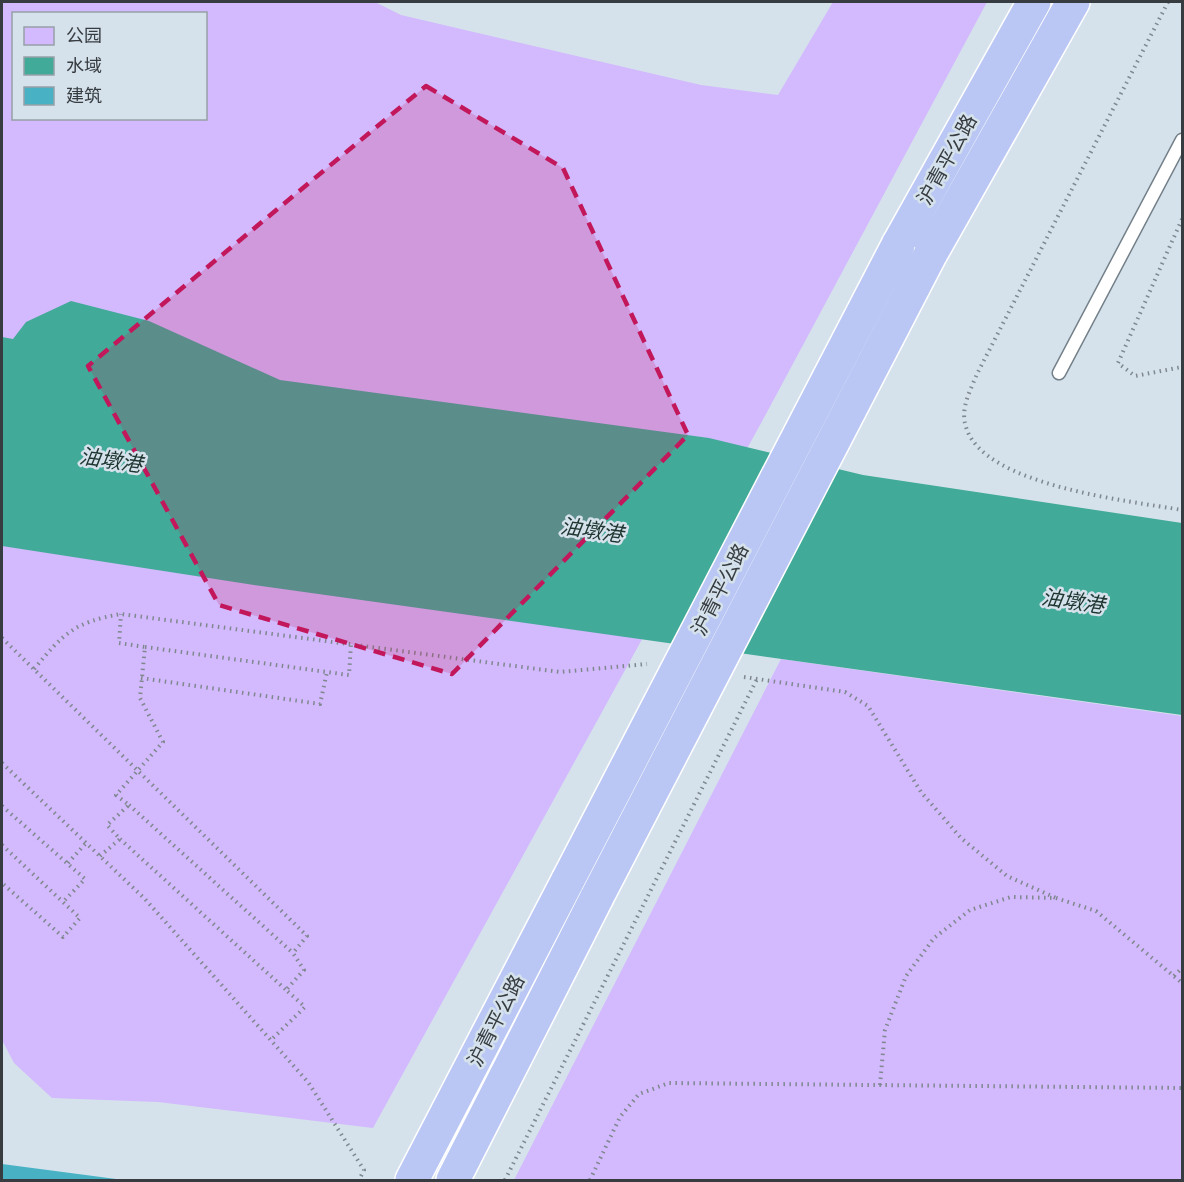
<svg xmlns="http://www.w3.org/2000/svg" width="1184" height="1182" font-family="Lato,'Noto Sans SC',sans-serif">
<rect width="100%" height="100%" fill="#d5e2ec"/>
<path fill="#d3b9fd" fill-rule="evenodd" d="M 2,2 L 375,2 L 401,15 L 701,85 L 778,95 L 833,2 L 987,2 L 766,414 L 373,1128 L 158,1102 L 52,1098 L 14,1063 L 2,1040 ZM 14,14 L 206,14 L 206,118 L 14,118 Z
M 781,659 L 1182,716 L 1182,1180 L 514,1180 Z"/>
<path fill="#42aa98" d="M 71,301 L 149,321 L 280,380 L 709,438 L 863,475 L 1182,523 L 1182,715 L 254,585 L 2,546 L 2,337 L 13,339 L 26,322 Z"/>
<path fill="#48b2c4" d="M 2,1164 L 116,1179 L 116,1180 L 2,1180 Z"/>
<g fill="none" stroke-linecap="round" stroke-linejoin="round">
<defs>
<path id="lane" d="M 1059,373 L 1182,140"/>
<path id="highway" d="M 898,245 L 1034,2
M 930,255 L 1073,2
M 412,1180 L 568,880
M 453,1180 L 597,897"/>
</defs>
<use href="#lane" stroke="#748089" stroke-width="15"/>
<use href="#highway" stroke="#fff" stroke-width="36"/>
<path stroke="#7f888f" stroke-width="4" stroke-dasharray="1.5 4.5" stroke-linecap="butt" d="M 1168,2 L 977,374 C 970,391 960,409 966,427 C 983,486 1131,501 1182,510
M 1182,219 L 1118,363 L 1135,376 L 1182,367
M 2,638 L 307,936 L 293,953 L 304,970 L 286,990 L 305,1007 L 271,1040
M 145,647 L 327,672
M 34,669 C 63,634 74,622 121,614 L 560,672 L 647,664
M 744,677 L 845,692 L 868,706 L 921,792 L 961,838 L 1007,876 L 1056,898
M 141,678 L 320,704 L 327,672 L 349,675 L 351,644
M 2,763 L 145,899 L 308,1082 L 364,1170 L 359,1180
M 129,805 L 293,953
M 2,806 L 85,879 L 63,902
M 120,839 L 286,990
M 2,845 L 80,918 L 63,937 L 2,883
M 100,856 L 120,839 L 107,825 L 129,805 L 116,795 L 163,742 L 140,698 L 145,647 L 119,643 L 121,614
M 68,863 L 86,843
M 1174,976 L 1182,968
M 880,1085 L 885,1030 L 906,976 L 934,938 L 970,910 L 1011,897 L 1056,898 L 1096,911 L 1182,983
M 505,1180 L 757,679
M 590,1180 L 620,1117 L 639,1094 L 669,1083 L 1182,1088"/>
<use href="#lane" stroke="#fff" stroke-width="12"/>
<use href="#highway" stroke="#bac7f4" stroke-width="33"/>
<defs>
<path id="highway-bridge" d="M 568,880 L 898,245
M 597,897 L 930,255"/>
</defs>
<use href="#highway-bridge" stroke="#fff" stroke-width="36" stroke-linecap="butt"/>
<use href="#highway-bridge" stroke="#bac7f4" stroke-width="33"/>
</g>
<path fill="#c2185b" fill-opacity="0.2" stroke="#c2185b" stroke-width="4.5" stroke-dasharray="12 8" stroke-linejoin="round" d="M 426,86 L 563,168 L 688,435 L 452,674 L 219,605 L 88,366 Z"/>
<g text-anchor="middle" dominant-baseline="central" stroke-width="5" stroke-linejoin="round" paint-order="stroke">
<g font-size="20" fill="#373c40" stroke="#d5e2ec">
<text transform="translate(946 159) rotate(-61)">沪青平公路</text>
<text transform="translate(719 589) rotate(-63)">沪青平公路</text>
<text transform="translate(495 1020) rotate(-63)">沪青平公路</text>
</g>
<g font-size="21" font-style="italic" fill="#1e3530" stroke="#d5e2ec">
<text transform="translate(111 459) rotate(8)">油墩港</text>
<text transform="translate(592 529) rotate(8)">油墩港</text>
<text transform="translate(1073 600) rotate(8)">油墩港</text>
</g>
</g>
<rect width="1184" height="1182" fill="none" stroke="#373c40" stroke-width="6"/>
<rect x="12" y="12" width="195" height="108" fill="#d5e2ec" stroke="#96a0a7" stroke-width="1.5"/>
<rect x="24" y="27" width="30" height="18" fill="#d3b9fd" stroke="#96a0a7" stroke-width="1.5"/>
<text x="66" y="42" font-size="18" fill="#373c40">公园</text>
<rect x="24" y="57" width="30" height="18" fill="#42aa98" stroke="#96a0a7" stroke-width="1.5"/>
<text x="66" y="72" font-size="18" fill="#373c40">水域</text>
<rect x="24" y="87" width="30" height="18" fill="#48b2c4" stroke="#96a0a7" stroke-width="1.5"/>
<text x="66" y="102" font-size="18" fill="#373c40">建筑</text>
</svg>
